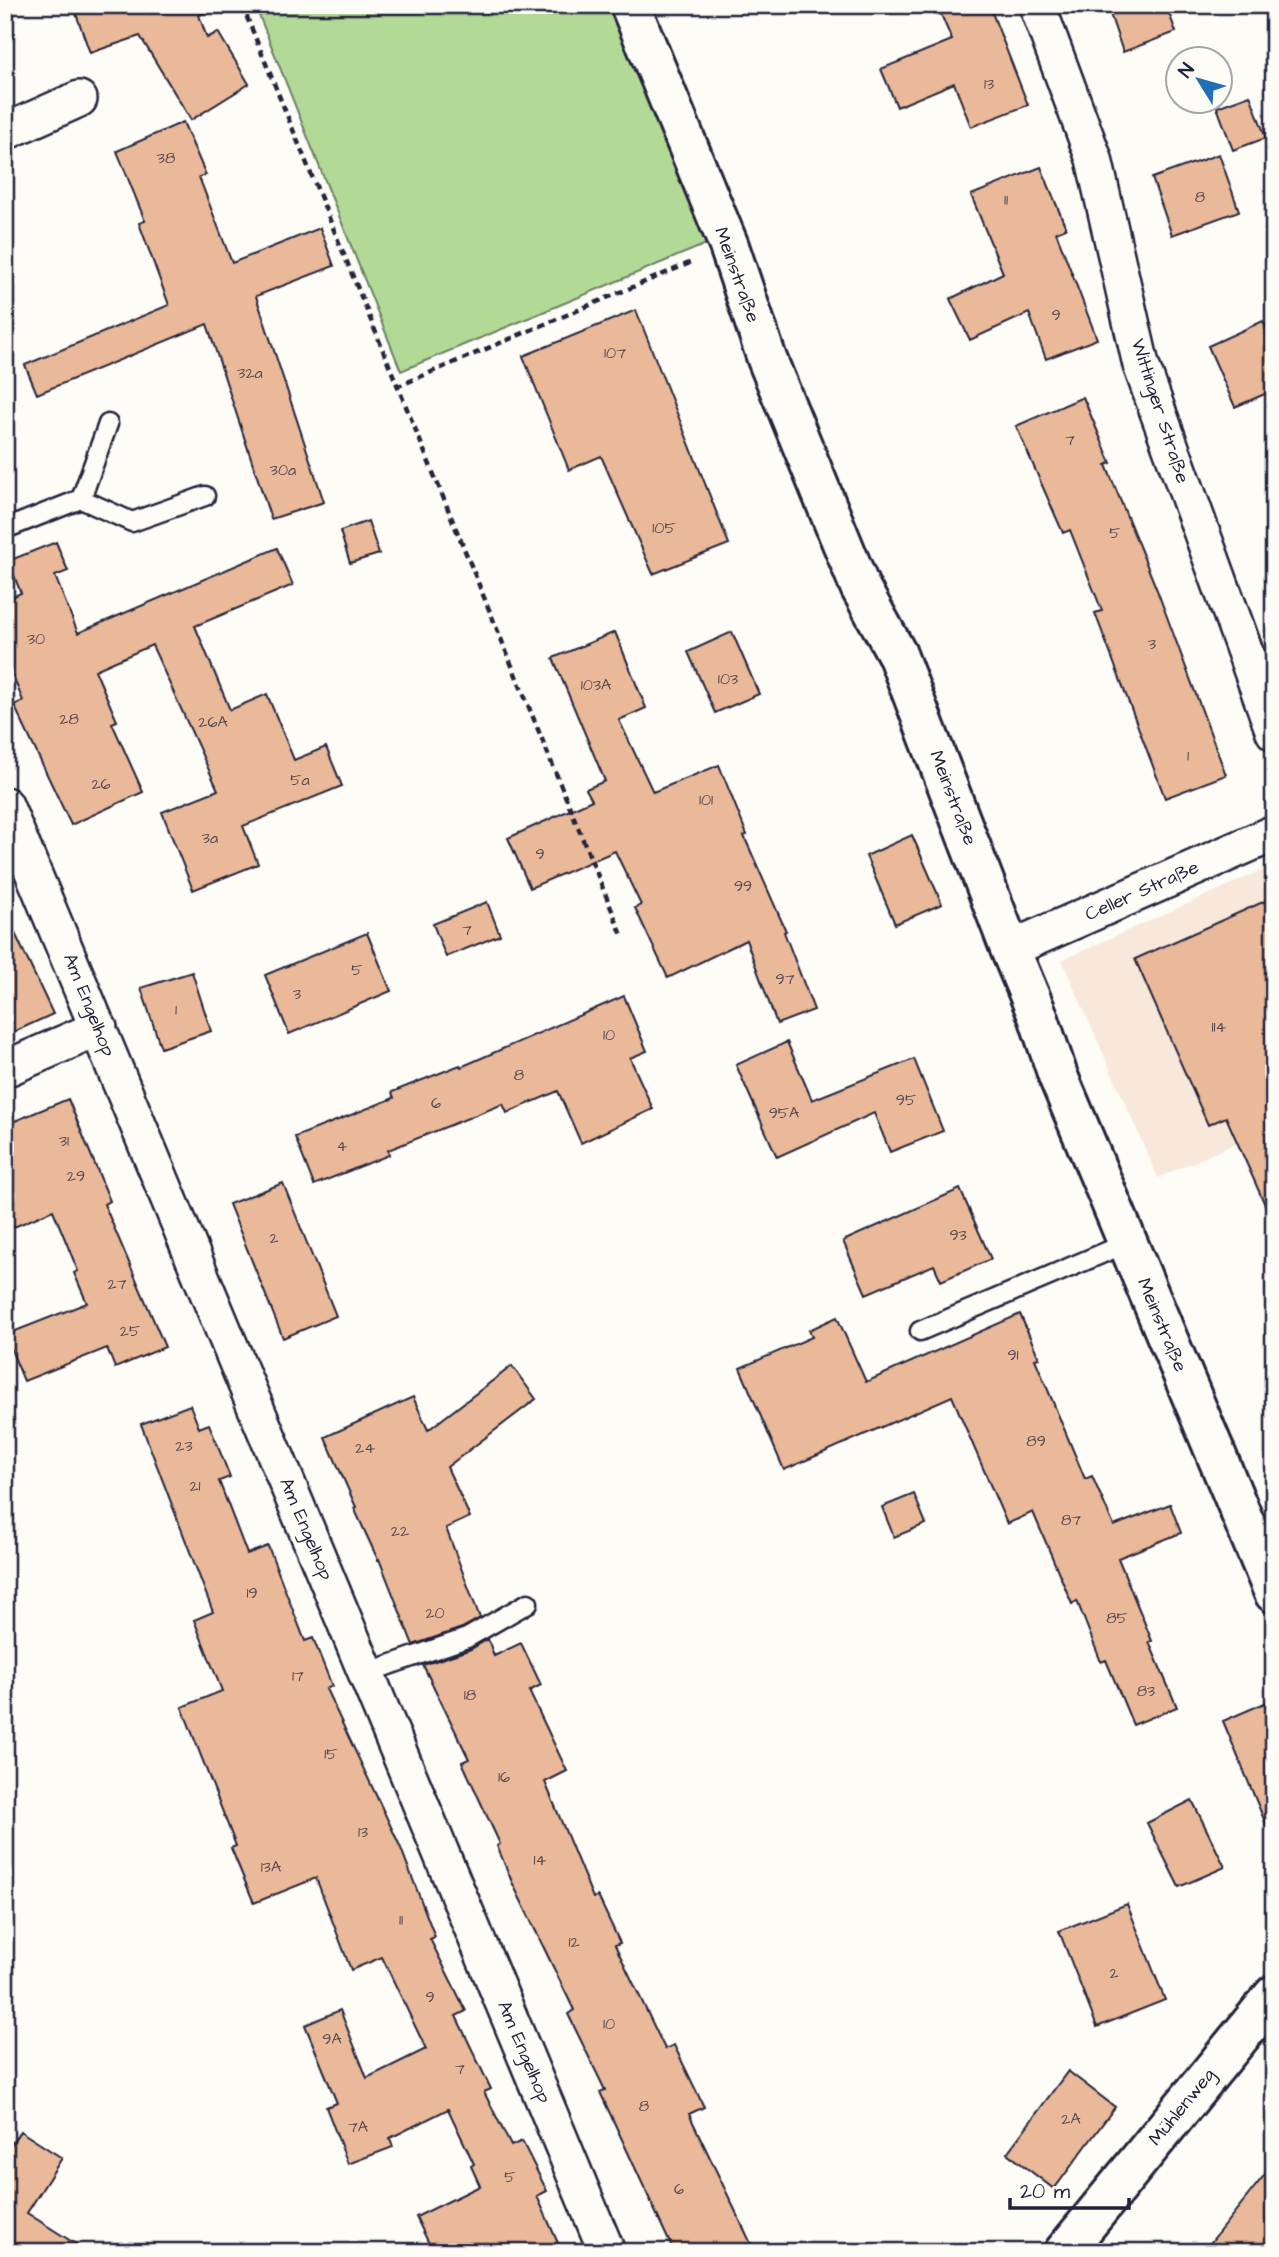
<svg xmlns="http://www.w3.org/2000/svg" width="1279" height="2257" font-family="'Architects Daughter',sans-serif">
<rect width="100%" height="100%" fill="#fdfcf7"/>
<filter id="ink" filterUnits="userSpaceOnUse"><feTurbulence type="fractalNoise" baseFrequency=".0143" numOctaves="2"/><feDisplacementMap in="SourceGraphic" scale="14" xChannelSelector="R" yChannelSelector="G"/><feConvolveMatrix kernelMatrix="1 2 1 2 8 2 1 2 1" color-interpolation-filters="sRGB"/></filter>
<g filter="url(#ink)">
<path fill="#f7e8db" d="M 1274,865 L 1274,1126 L 1158,1178 L 1062,960 Z"/>
<path fill="#b2d995" stroke="#6a7e68" stroke-width="2" d="M 255,5 L 616,5 L 716,240 L 401,371 Z"/>
<path fill="#e9b999" stroke="#22223b" stroke-width="2" d="M 73,5 L 213,5 L 213,10 L 199,15 L 207,38 L 218,32 L 249,84 L 191,120 L 140,36 L 90,53 Z
M 937,5 L 989,5 L 1028,105 L 971,127 L 954,83 L 897,107 L 881,69 L 952,40 Z
M 1107,5 L 1166,5 L 1176,32 L 1123,52 Z
M 1250,95 L 1266,138 L 1233,150 L 1217,107 Z
M 183,122 L 206,175 L 199,177 L 232,263 L 320,228 L 334,266 L 256,296 L 324,502 L 271,519 L 207,324 L 37,394 L 25,365 L 169,305 L 139,223 L 145,221 L 117,151 Z
M 1219,154 L 1239,211 L 1172,235 L 1152,178 Z
M 1041,167 L 1066,228 L 1056,232 L 1097,339 L 1046,359 L 1029,313 L 970,340 L 950,299 L 1003,273 L 971,195 Z
M 636,310 L 729,544 L 653,574 L 601,456 L 569,470 L 523,356 Z
M 1263,321 L 1274,344 L 1274,390 L 1235,407 L 1208,346 Z
M 1083,397 L 1111,463 L 1106,465 L 1157,590 L 1226,775 L 1165,798 L 1095,613 L 1102,611 L 1070,530 L 1063,533 L 1016,426 Z
M 368,521 L 379,554 L 350,563 L 340,531 Z
M 56,542 L 68,571 L 55,576 L 78,633 L 277,548 L 293,585 L 195,626 L 230,710 L 267,694 L 294,760 L 326,747 L 342,786 L 243,826 L 258,864 L 193,890 L 162,812 L 218,790 L 152,645 L 95,670 L 117,721 L 112,723 L 143,792 L 71,825 L 14,705 L 23,701 L 5,656 L 5,600 L 21,593 L 8,561 Z
M 615,632 L 646,708 L 619,720 L 653,792 L 719,765 L 747,835 L 744,836 L 786,931 L 784,932 L 814,1010 L 777,1024 L 746,940 L 668,978 L 635,908 L 641,905 L 615,851 L 530,888 L 508,838 L 592,800 L 586,789 L 605,781 L 553,658 Z
M 732,632 L 759,694 L 715,713 L 688,652 Z
M 912,835 L 942,904 L 895,924 L 866,856 Z
M 1274,897 L 1274,1225 L 1226,1117 L 1208,1125 L 1135,959 Z
M 487,902 L 500,935 L 446,957 L 433,924 Z
M 5,912 L 53,1014 L 5,1036 Z
M 367,933 L 391,991 L 289,1034 L 265,975 Z
M 192,972 L 211,1031 L 161,1048 L 141,988 Z
M 624,996 L 647,1051 L 630,1058 L 653,1109 L 581,1143 L 558,1091 L 507,1113 L 503,1104 L 388,1150 L 389,1155 L 314,1185 L 295,1137 L 394,1098 L 392,1092 L 460,1065 L 461,1067 Z
M 787,1042 L 812,1100 L 914,1059 L 943,1131 L 890,1152 L 874,1113 L 777,1157 L 736,1065 Z
M 68,1099 L 110,1201 L 104,1204 L 165,1347 L 115,1368 L 107,1348 L 24,1381 L 5,1335 L 87,1303 L 74,1273 L 78,1271 L 53,1210 L 5,1231 L 5,1125 Z
M 283,1183 L 336,1316 L 283,1338 L 229,1204 Z
M 960,1189 L 991,1259 L 941,1281 L 934,1265 L 866,1294 L 843,1241 Z
M 1020,1314 L 1039,1358 L 1035,1359 L 1085,1479 L 1092,1476 L 1114,1526 L 1170,1504 L 1181,1533 L 1118,1558 L 1152,1641 L 1149,1642 L 1177,1707 L 1133,1725 L 1106,1660 L 1101,1662 L 1077,1601 L 1072,1604 L 1033,1512 L 1007,1524 L 952,1396 L 784,1470 L 740,1368 L 812,1337 L 809,1330 L 837,1317 L 866,1382 Z
M 512,1366 L 536,1399 L 447,1467 L 470,1517 L 446,1528 L 480,1618 L 462,1628 L 413,1645 L 379,1559 L 378,1560 L 354,1508 L 356,1507 L 325,1437 L 413,1397 L 428,1430 Z
M 190,1405 L 199,1428 L 209,1424 L 230,1477 L 219,1481 L 247,1554 L 268,1546 L 305,1641 L 313,1638 L 332,1686 L 326,1689 L 400,1846 L 435,1937 L 430,1939 L 466,2011 L 456,2016 L 491,2089 L 484,2092 L 511,2146 L 522,2141 L 547,2191 L 537,2196 L 562,2252 L 433,2252 L 416,2217 L 480,2186 L 471,2166 L 474,2164 L 448,2109 L 390,2138 L 393,2147 L 348,2164 L 326,2107 L 337,2103 L 305,2025 L 340,2010 L 367,2078 L 426,2049 L 382,1957 L 351,1970 L 316,1878 L 254,1903 L 231,1848 L 236,1846 L 182,1707 L 222,1691 L 194,1620 L 213,1612 L 141,1424 Z
M 914,1494 L 926,1524 L 894,1537 L 882,1507 Z
M 488,1639 L 494,1656 L 521,1643 L 541,1685 L 529,1691 L 567,1771 L 545,1782 L 593,1898 L 598,1896 L 620,1943 L 615,1945 L 665,2049 L 674,2045 L 704,2107 L 689,2114 L 755,2252 L 674,2252 L 600,2092 L 605,2090 L 568,2014 L 574,2010 L 512,1882 L 497,1846 L 500,1844 L 462,1762 L 469,1759 L 423,1665 L 471,1649 Z
M 1274,1699 L 1274,1841 L 1273,1841 L 1223,1721 Z
M 1192,1800 L 1225,1867 L 1179,1887 L 1147,1823 Z
M 1127,1904 L 1165,2000 L 1097,2027 L 1059,1931 Z
M 1068,2071 L 1115,2107 L 1054,2189 L 1007,2153 Z
M 20,2131 L 62,2158 L 27,2213 L 88,2252 L 5,2252 L 5,2154 Z
M 1274,2163 L 1274,2252 L 1203,2252 Z"/>
<g fill="none" stroke-linecap="round" stroke-linejoin="round">
<defs>
<path id="service" d="M 81,499 L 132,522 L 205,496
M 5,529 L 81,499 L 108,424
M 920,1331 L 1127,1243
M 366,1673 L 467,1638 L 528,1603"/>
<path id="minor" d="M 1037,5 L 1094,159 L 1141,365 L 1274,732
M 5,132 L 79,99
M 5,805 L 607,2252
M 1010,949 L 1274,833
M 5,1069 L 99,1028"/>
<path id="tertiary" d="M 630,5 L 729,246 L 767,359 L 860,587 L 897,654 L 1010,949 L 1038,1016 L 1058,1076 L 1274,1593
M 1064,2252 L 1274,1995"/>
</defs>
<use href="#service" stroke="#22223b" stroke-width="23"/>
<use href="#minor" stroke="#22223b" stroke-width="40"/>
<use href="#tertiary" stroke="#22223b" stroke-width="44"/>
<path stroke="#22223b" stroke-width="4.5" stroke-dasharray="7 5" stroke-linecap="butt" d="M 242,5 L 622,935
M 396,387 L 692,262"/>
<use href="#service" stroke="#fdfcf7" stroke-width="18"/>
<use href="#minor" stroke="#fdfcf7" stroke-width="35"/>
<use href="#tertiary" stroke="#fdfcf7" stroke-width="38"/>
</g>
</g>
<g text-anchor="middle" dominant-baseline="central" stroke-width="7" stroke-linejoin="round" paint-order="stroke">
<g font-size="16" fill="#544852">
<text x="989" y="84">13</text>
<text x="166" y="158">38</text>
<text x="1200" y="197">8</text>
<text x="1006" y="200">11</text>
<text x="1056" y="315">9</text>
<text x="615" y="353">107</text>
<text x="250" y="373">32a</text>
<text x="1070" y="440">7</text>
<text x="283" y="470">30a</text>
<text x="664" y="528">105</text>
<text x="1115" y="533">5</text>
<text x="36" y="639">30</text>
<text x="1152" y="644">3</text>
<text x="728" y="679">103</text>
<text x="596" y="685">103A</text>
<text x="69" y="719">28</text>
<text x="213" y="722">26A</text>
<text x="1188" y="756">1</text>
<text x="300" y="780">5a</text>
<text x="101" y="784">26</text>
<text x="706" y="800">101</text>
<text x="210" y="838">3a</text>
<text x="540" y="854">9</text>
<text x="743" y="886">99</text>
<text x="467" y="930">7</text>
<text x="357" y="970">5</text>
<text x="785" y="979">97</text>
<text x="297" y="994">3</text>
<text x="176" y="1010">1</text>
<text x="1219" y="1027">114</text>
<text x="609" y="1035">10</text>
<text x="519" y="1075">8</text>
<text x="906" y="1100">95</text>
<text x="436" y="1103">6</text>
<text x="784" y="1113">95A</text>
<text x="64" y="1141">31</text>
<text x="342" y="1146">4</text>
<text x="76" y="1176">29</text>
<text x="958" y="1235">93</text>
<text x="274" y="1238">2</text>
<text x="117" y="1284">27</text>
<text x="130" y="1331">25</text>
<text x="1013" y="1355">91</text>
<text x="1036" y="1441">89</text>
<text x="184" y="1446">23</text>
<text x="365" y="1448">24</text>
<text x="195" y="1486">21</text>
<text x="1071" y="1520">87</text>
<text x="400" y="1531">22</text>
<text x="252" y="1593">19</text>
<text x="435" y="1613">20</text>
<text x="1117" y="1618">85</text>
<text x="298" y="1676">17</text>
<text x="1146" y="1691">83</text>
<text x="470" y="1695">18</text>
<text x="331" y="1754">15</text>
<text x="504" y="1777">16</text>
<text x="363" y="1832">13</text>
<text x="540" y="1860">14</text>
<text x="271" y="1867">13A</text>
<text x="401" y="1920">11</text>
<text x="574" y="1942">12</text>
<text x="1114" y="1973">2</text>
<text x="430" y="1997">9</text>
<text x="609" y="2024">10</text>
<text x="332" y="2039">9A</text>
<text x="460" y="2069">7</text>
<text x="644" y="2106">8</text>
<text x="1071" y="2119">2A</text>
<text x="358" y="2127">7A</text>
<text x="510" y="2177">5</text>
<text x="679" y="2189">6</text>
</g>
<g font-size="19" fill="#22223b" stroke="#fdfcf7">
<text transform="translate(737 275) rotate(70)">Meinstraße</text>
<text transform="translate(1160 411) rotate(72)">Wittinger Straße</text>
<text transform="translate(953 798) rotate(69)">Meinstraße</text>
<text transform="translate(1142 891) rotate(-24)">Celler Straße</text>
<text transform="translate(89 1005) rotate(68)">Am Engelhop</text>
<text transform="translate(1162 1325) rotate(67)">Meinstraße</text>
<text transform="translate(306 1529) rotate(67)">Am Engelhop</text>
<text transform="translate(524 2052) rotate(67)">Am Engelhop</text>
<text transform="translate(1182 2107) rotate(-51)">Mühlenweg</text>
</g>
</g>
<rect width="1279" height="2257" fill="none" stroke="#fdfcf7" stroke-width="28"/>
<rect x="14" y="14" width="1251" height="2229" fill="none" stroke="#22223b" stroke-width="2.5" filter="url(#ink)"/>
<g transform="translate(1199 80) rotate(307)"><circle r="33" fill="#fdfcf7" stroke="#a5a5ac" stroke-width="2"/>
<path d="M0-5L12 26L0 18L-12 26Z" fill="#1f6fb2"/>
<text y="-10" font-size="19" font-weight="bold" text-anchor="middle" fill="#22223b">N</text>
</g>
<path d="M1010 2198v10h119v-10" fill="none" stroke="#22223b" stroke-width="3.5"/>
<text x="1020" y="2198" font-size="21" fill="#22223b" stroke="#fdfcf7" stroke-width="5" paint-order="stroke">20 m</text>
</svg>
